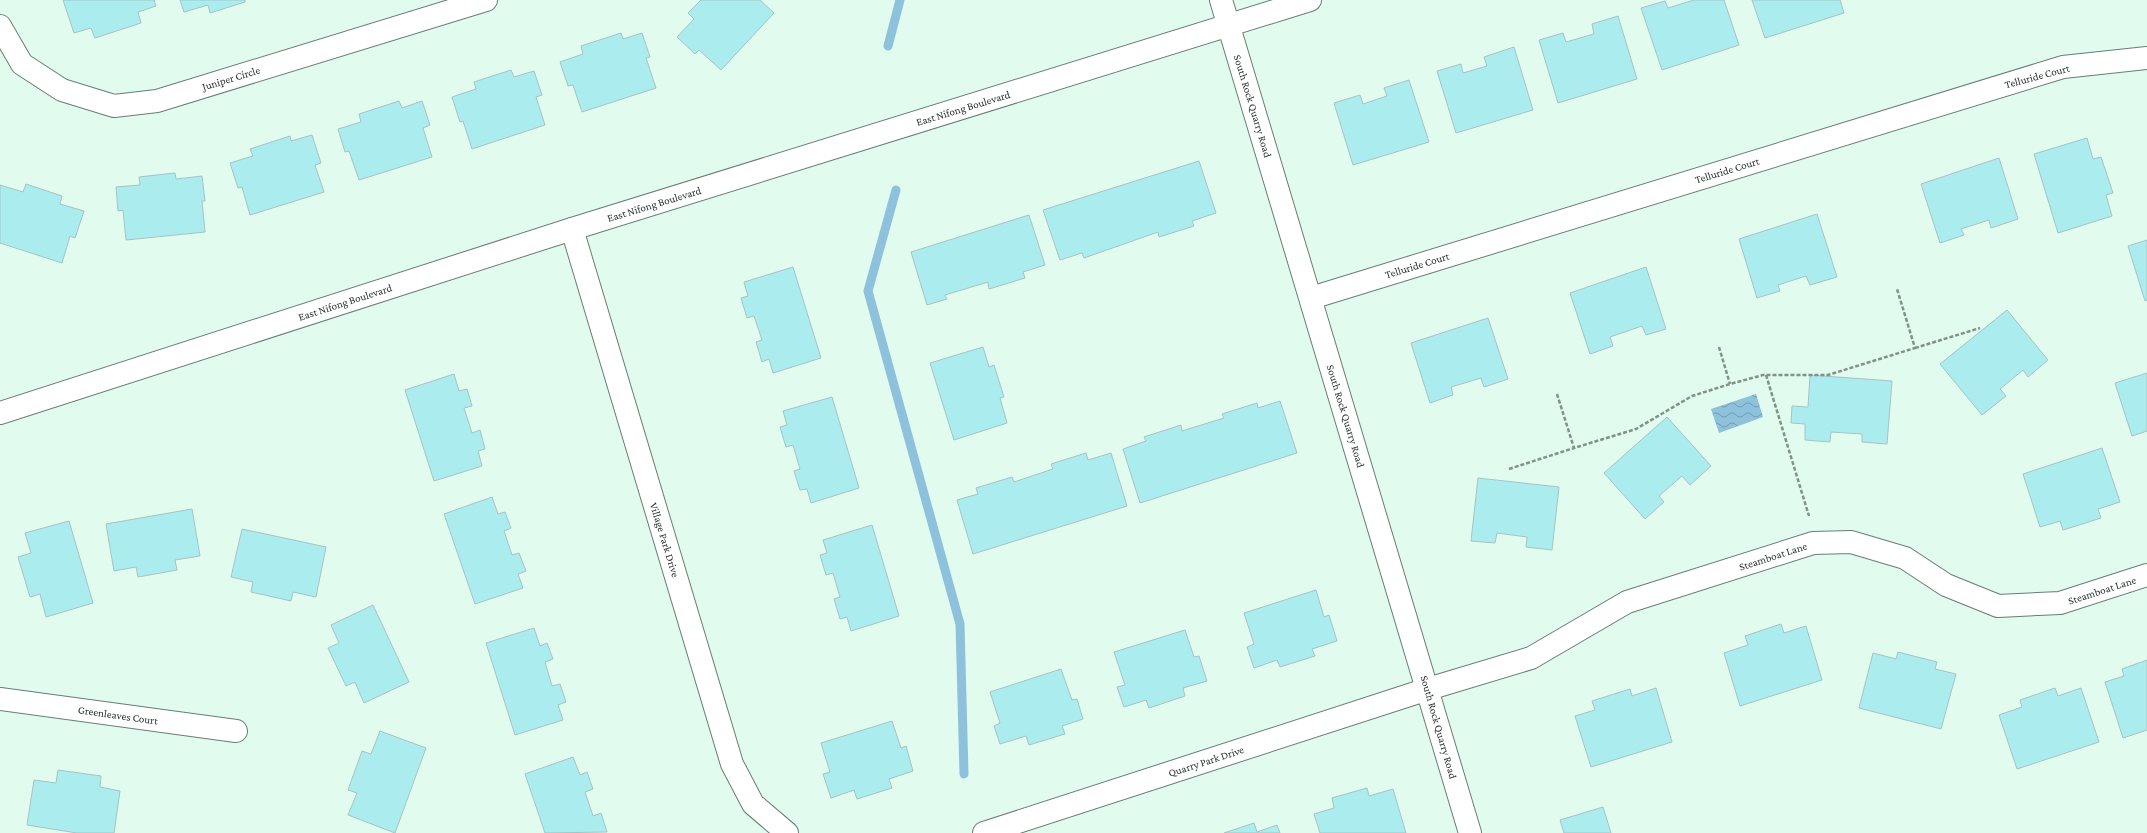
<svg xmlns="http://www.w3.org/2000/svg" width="2147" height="833" font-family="'Crimson Pro',serif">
<defs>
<pattern id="water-waves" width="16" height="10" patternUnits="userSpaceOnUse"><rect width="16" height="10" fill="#8ec1dc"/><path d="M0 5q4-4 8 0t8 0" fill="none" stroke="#749db3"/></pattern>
</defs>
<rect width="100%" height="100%" fill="#e1fbee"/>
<path fill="url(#water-waves)" d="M 1756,394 L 1763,417 L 1719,433 L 1711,409 Z"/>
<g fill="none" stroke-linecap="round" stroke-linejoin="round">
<path stroke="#8ec1dc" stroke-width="9" d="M 888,46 L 900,0
M 896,190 L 868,291 L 960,624 L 964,774"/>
</g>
<path fill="#abedef" stroke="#a6c3c4" d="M 63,0 L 154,0 L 156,6 L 138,12 L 141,23 L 95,38 L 91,28 L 74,33 Z
M 180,0 L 245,0 L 245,2 L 210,13 L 208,5 L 184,12 Z
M 701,0 L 760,0 L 774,13 L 721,70 L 699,50 L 695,54 L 677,37 L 694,19 L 688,13 Z
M 1694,0 L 1724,0 L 1739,45 L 1662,70 L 1641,8 L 1665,1 L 1668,8 Z
M 1752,0 L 1840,0 L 1844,13 L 1765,38 Z
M 1618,16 L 1637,79 L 1558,103 L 1539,40 L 1563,33 L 1566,42 L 1594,34 L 1592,24 Z
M 621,33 L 623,39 L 642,33 L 650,57 L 646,58 L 656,88 L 582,112 L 573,85 L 568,86 L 560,62 L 583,54 L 581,46 Z
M 1514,47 L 1533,110 L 1456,133 L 1437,71 L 1461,64 L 1463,73 L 1487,66 L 1484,57 Z
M 511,70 L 514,77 L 534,71 L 542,95 L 536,97 L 545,125 L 472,149 L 463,121 L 460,122 L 452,97 L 476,89 L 474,82 Z
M 1409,80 L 1429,142 L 1353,165 L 1334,103 L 1360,95 L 1363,104 L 1387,96 L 1384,88 Z
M 399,101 L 402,108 L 422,101 L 430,125 L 423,128 L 432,157 L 359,180 L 349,151 L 345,152 L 338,129 L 361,122 L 359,114 Z
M 312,135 L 321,163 L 315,165 L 324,192 L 250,215 L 242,187 L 238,188 L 230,163 L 253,156 L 250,149 L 290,136 L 291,141 Z
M 2087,138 L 2093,159 L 2101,157 L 2113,193 L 2106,195 L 2112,216 L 2058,233 L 2034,154 Z
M 1999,158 L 2018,219 L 1991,228 L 1989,220 L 1961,229 L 1964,235 L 1940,243 L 1921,184 Z
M 1199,161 L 1216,213 L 1192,221 L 1194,226 L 1159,237 L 1158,232 L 1084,258 L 1082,253 L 1060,260 L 1043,210 Z
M 175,173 L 176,179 L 202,176 L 205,201 L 202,201 L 205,232 L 126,240 L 123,210 L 118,211 L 116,187 L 140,185 L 139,177 Z
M 26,184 L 62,196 L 60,204 L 84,211 L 75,238 L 70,236 L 62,263 L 0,243 L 0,185 L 23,192 Z
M 1817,214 L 1837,277 L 1810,285 L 1806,276 L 1778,285 L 1780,291 L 1757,298 L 1739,239 Z
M 1029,215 L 1045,265 L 1023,272 L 1025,278 L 989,289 L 988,282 L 945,295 L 947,299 L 927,305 L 911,252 Z
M 2147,240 L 2147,300 L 2145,301 L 2128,246 Z
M 793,267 L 821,358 L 773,373 L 769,359 L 762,362 L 756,342 L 762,340 L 754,316 L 747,318 L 741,298 L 748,296 L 744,282 Z
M 1646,267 L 1666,329 L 1646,335 L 1642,326 L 1610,337 L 1613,346 L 1590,354 L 1570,293 Z
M 2007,310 L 2048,360 L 2028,377 L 2023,370 L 2000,389 L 2006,396 L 1982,415 L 1940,364 Z
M 1488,318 L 1508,379 L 1484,387 L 1481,378 L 1451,387 L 1453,395 L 1430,403 L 1411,343 Z
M 983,347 L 989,367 L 994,365 L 1004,397 L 1000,398 L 1007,423 L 954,440 L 930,363 Z
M 2147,373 L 2147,431 L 2132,436 L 2115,383 Z
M 454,374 L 459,391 L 467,389 L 472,406 L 464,408 L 472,433 L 480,430 L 485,449 L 478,451 L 482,466 L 434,481 L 405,390 Z
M 1810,375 L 1892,381 L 1887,444 L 1862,442 L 1862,434 L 1831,432 L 1830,442 L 1805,440 L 1805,424 L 1791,423 L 1792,406 L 1808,407 Z
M 832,397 L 859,488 L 811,503 L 807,489 L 800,490 L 794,471 L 800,469 L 793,445 L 786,447 L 780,427 L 787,425 L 783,411 Z
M 1280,401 L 1297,453 L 1140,503 L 1123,449 L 1146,441 L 1144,437 L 1181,425 L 1182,431 L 1224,418 L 1222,414 L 1257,403 L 1258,408 Z
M 1667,417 L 1711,466 L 1690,485 L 1682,476 L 1659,496 L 1664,502 L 1645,519 L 1604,473 Z
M 2102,448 L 2120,502 L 2098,509 L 2101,518 L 2063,530 L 2060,521 L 2040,527 L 2023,474 Z
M 1086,453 L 1088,460 L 1111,453 L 1127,506 L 973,554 L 957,500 L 978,494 L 976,488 L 1012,477 L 1014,482 L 1053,469 L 1051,464 Z
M 1478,478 L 1559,487 L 1552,550 L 1526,547 L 1527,537 L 1497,533 L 1495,543 L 1471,541 Z
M 492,497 L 498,514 L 505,512 L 511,528 L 504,531 L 512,555 L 519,553 L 526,571 L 518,574 L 523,588 L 475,604 L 444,514 Z
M 192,509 L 200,556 L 175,560 L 177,570 L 138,577 L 136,567 L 114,571 L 106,524 Z
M 69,521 L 93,603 L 46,617 L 40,594 L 30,597 L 18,557 L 31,553 L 25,533 Z
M 872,525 L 899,616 L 851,631 L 847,617 L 840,619 L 834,599 L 840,597 L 833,573 L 826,575 L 820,555 L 827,553 L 823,540 Z
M 242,529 L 326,547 L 316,597 L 293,592 L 291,601 L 251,592 L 253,582 L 231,577 Z
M 1316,590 L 1324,617 L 1329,615 L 1337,641 L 1312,649 L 1315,656 L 1280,667 L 1277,660 L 1254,668 L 1247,647 L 1254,644 L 1244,613 Z
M 373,605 L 409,682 L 364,703 L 355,682 L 346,686 L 328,648 L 339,643 L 331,625 Z
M 1781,624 L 1784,633 L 1806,626 L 1822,680 L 1740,706 L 1724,653 L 1748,645 L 1745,636 Z
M 534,628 L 540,646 L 547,643 L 553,659 L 545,662 L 552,686 L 560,684 L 566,702 L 558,705 L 563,720 L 515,735 L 486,643 Z
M 1185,630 L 1194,657 L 1199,656 L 1207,681 L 1183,688 L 1185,696 L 1149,708 L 1146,700 L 1124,707 L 1117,687 L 1125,685 L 1114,652 Z
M 1898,652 L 1937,662 L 1935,669 L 1956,674 L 1941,729 L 1859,708 L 1873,653 L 1896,659 Z
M 2147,660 L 2147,730 L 2123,738 L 2105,682 L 2124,676 L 2122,669 Z
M 1061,669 L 1072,700 L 1077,699 L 1083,719 L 1062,726 L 1065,734 L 1029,745 L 1026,736 L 1000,744 L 994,726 L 1000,723 L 990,692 Z
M 1656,688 L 1672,742 L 1591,767 L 1575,716 L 1595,710 L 1592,701 L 1630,689 L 1632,696 Z
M 2055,688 L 2058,696 L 2081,688 L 2099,742 L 2017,769 L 1999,715 L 2022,707 L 2020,700 Z
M 892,721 L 901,748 L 906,746 L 913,771 L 889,779 L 892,788 L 857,799 L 854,790 L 831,798 L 823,774 L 830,772 L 821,743 Z
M 380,731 L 426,748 L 395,833 L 348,815 L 357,793 L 348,790 L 362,751 L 371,754 Z
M 573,757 L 580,775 L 587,772 L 593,789 L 585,792 L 593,816 L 601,813 L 607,832 L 545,833 L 525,774 Z
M 58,770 L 101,776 L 100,787 L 120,791 L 114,833 L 77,833 L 27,825 L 34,780 L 56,783 Z
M 1367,788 L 1369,796 L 1393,789 L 1406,833 L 1320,833 L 1314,814 L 1334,808 L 1332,798 Z
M 1603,807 L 1611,833 L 1564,833 L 1560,820 Z
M 1254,823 L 1257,832 L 1277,825 L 1280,833 L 1224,833 Z"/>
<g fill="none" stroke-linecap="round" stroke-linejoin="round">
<defs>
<path id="street" d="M 0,26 L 22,64 L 62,90 L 114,106 L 157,101 L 486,0
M 572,229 L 732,764 L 753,804 L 787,833
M 1311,298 L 2063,67 L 2147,58
M 0,699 L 236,731
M 984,833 L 1428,689 L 1531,658 L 1627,602 L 1813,543 L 1851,542 L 1905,558 L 1946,585 L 1998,606 L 2060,603 L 2147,575"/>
<path id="secondary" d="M 1221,0 L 1470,833
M 0,413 L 572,229 L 1310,0"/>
</defs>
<use href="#street" stroke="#687e74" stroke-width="24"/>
<use href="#secondary" stroke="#687e74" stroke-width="24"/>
<path stroke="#809289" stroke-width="2.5" stroke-dasharray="4 2" stroke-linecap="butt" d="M 1719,347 L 1730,384
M 1915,348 L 1980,328
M 1766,375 L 1809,516
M 1557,394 L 1574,448 L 1636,429 L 1692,396 L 1730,384 L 1763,375 L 1828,375 L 1915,348 L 1897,289
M 1509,469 L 1574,448"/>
<use href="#street" stroke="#fff" stroke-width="22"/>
<use href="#secondary" stroke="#fff" stroke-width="22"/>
</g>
<g text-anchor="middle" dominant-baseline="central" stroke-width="3" stroke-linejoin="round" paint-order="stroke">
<g font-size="11" fill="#29332e" stroke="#fff">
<text transform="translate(2037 76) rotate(-15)">Telluride Court</text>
<text transform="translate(231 78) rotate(-17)">Juniper Circle</text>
<text transform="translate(1253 106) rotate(73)">South Rock Quarry Road</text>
<text transform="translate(963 108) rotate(-17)">East Nifong Boulevard</text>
<text transform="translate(1727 170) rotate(-17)">Telluride Court</text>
<text transform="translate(654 204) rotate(-17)">East Nifong Boulevard</text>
<text transform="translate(1417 265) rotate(-17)">Telluride Court</text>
<text transform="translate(345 302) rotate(-18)">East Nifong Boulevard</text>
<text transform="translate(1346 416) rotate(73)">South Rock Quarry Road</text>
<text transform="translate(665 540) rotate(73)">Village Park Drive</text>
<text transform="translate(1773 556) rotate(-18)">Steamboat Lane</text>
<text transform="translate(2102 590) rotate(-18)">Steamboat Lane</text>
<text transform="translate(118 715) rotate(8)">Greenleaves Court</text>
<text transform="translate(1439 727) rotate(74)">South Rock Quarry Road</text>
<text transform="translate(1206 761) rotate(-18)">Quarry Park Drive</text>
</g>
</g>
</svg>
